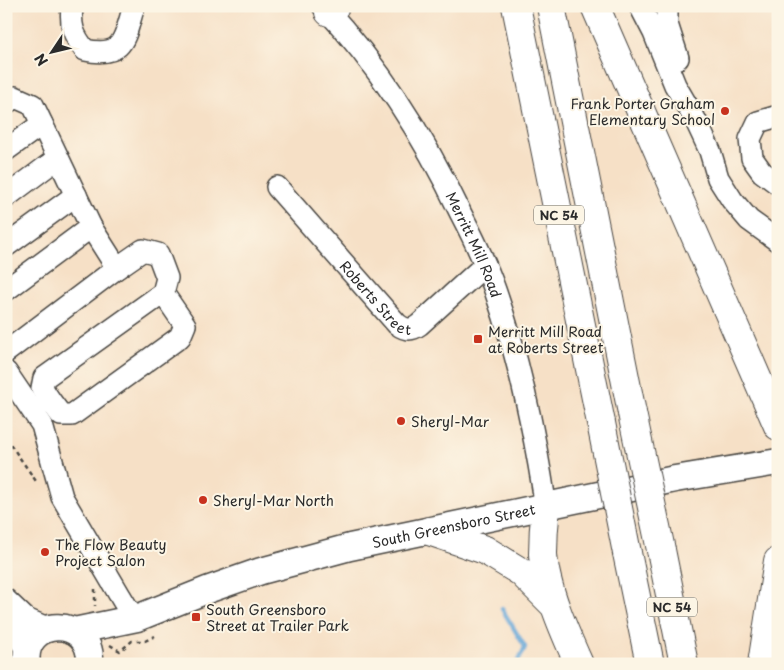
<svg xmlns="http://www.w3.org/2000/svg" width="784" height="670" font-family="'Playpen Sans',sans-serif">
<rect width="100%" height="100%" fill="#fcf5e5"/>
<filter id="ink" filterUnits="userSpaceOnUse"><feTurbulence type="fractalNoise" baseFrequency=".02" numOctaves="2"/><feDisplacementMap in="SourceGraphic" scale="10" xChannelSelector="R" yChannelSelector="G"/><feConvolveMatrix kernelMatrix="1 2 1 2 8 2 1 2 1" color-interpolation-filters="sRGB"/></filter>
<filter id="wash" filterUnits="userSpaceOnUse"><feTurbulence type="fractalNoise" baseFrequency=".0096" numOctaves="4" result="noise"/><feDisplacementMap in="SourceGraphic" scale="20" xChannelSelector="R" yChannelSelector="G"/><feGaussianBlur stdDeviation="1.12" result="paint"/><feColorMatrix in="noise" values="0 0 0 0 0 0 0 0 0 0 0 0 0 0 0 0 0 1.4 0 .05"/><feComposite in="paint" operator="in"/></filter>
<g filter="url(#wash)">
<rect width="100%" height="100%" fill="#f6e0c6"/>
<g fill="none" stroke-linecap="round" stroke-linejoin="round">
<path stroke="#63a5d7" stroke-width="4.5" d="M 502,609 L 525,647 L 517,664"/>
</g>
</g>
<g filter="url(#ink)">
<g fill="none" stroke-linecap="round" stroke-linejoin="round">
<defs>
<g id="minor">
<path d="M 72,6 C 70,26 73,35 85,50 C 125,58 124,38 134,6"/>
<path id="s1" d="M 323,6 C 381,68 425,138 461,214 C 474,239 486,264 495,290 C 520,361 535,434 546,508"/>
<path d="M 640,6 L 654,33 L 675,85 L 696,121 L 710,151 L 718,178 L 732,200 L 749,220 L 778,241"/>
<path d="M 667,6 L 667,24 L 678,58"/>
<path d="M 6,103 L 15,97 L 33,105 L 91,227"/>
<path d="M 778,116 L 758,122 L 750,139 L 752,158 L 762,172 L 778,184"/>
<path d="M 6,150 L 42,124"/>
<path id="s2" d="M 277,187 L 397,324 C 405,330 411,331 419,325 L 485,265"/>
<path d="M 6,197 L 58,158"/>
<path d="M 6,246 L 76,195"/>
<path d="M 6,290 L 91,227 L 117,268 L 6,352"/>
<path d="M 6,372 L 42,425 L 62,497 L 119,594 L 128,609 L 137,618"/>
<path d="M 49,399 L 42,388 L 44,378 L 163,293 L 167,278 L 158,254 L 143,250 L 117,268"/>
<path d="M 38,406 L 49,399 L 61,415 L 72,415 L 180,337 L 185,325 L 163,293"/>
<path d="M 6,600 L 26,619 L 47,628"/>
<path d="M 6,618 L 27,651"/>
</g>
<g id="major">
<path id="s3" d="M 74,631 L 137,618 L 207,590 L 261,571 L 350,547 L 675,479 L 778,462"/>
<path d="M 27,664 C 20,617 93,613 90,664"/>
</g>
<path id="highway" d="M 516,6 L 601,423
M 551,6 L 632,413
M 595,6 L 778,426
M 329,12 L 335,6
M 546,508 C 544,523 543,539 543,554 C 545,588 565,633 579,664
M 429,531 L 485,550 L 521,572 L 555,606
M 661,550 L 684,664
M 627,553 L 650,664
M 762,664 L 778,561"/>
</defs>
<use href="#minor" stroke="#494642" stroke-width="24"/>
<use href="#major" stroke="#494642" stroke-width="29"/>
<use href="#highway" stroke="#494642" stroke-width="30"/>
<path stroke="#494642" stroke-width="2.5" stroke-dasharray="4 4" stroke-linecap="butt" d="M 6,438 L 38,484
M 95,589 L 95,606
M 110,645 L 120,651 L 132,641 L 145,641 L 155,636"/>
<use href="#minor" stroke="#fff" stroke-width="21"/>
<use href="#major" stroke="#fff" stroke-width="26"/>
<use href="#highway" stroke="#fff" stroke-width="28"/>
<defs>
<path id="highway-bridge" d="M 632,413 L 661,550
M 601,423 L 627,553"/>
</defs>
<use href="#highway-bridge" stroke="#494642" stroke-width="30" stroke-linecap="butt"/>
<use href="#highway-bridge" stroke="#fff" stroke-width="28"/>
</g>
</g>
<g fill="#c8321e" stroke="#fcf5e5" stroke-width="2">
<circle cx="725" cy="111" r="5"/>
<rect x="473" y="334" width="10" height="10" rx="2.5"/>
<circle cx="401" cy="421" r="5"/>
<circle cx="203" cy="500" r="5"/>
<circle cx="45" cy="552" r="5"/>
<rect x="191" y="612" width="10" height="10" rx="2.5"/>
</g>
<g text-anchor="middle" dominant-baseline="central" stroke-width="4" stroke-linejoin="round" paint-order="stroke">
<g fill="#fcf5e5" stroke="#6a6863" stroke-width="1">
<rect x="534" y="205.5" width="50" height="19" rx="4"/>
<rect x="647" y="597.5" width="50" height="19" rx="4"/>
</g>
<g font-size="12" font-weight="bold" fill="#2b2b2b">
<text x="559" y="215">NC 54</text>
<text x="672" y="607">NC 54</text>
</g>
<g font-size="14" fill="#2b2b2b" stroke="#fcf5e5" text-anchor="start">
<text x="715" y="103" text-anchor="end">Frank Porter Graham<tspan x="715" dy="16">Elementary School</tspan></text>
<text x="488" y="331">Merritt Mill Road<tspan x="488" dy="16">at Roberts Street</tspan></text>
<text x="411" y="421">Sheryl-Mar</text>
<text x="213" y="500">Sheryl-Mar North</text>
<text x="55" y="544">The Flow Beauty<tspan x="55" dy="16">Project Salon</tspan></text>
<text x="206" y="609">South Greensboro<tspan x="206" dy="16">Street at Trailer Park</tspan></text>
</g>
<g font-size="14" fill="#2b2b2b" stroke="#fcf5e5">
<text stroke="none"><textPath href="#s1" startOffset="284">Merritt Mill Road</textPath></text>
<text stroke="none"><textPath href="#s2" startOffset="149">Roberts Street</textPath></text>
<text stroke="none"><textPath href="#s3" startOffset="395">South Greensboro Street</textPath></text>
</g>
</g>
<rect width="784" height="670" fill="none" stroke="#fcf5e5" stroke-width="25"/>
<g transform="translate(52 52) rotate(235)" stroke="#fcf5e5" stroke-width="4" paint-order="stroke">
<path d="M0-4L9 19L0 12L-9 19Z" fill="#2b2b2b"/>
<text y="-8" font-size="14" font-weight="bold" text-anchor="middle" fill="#2b2b2b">N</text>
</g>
</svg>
